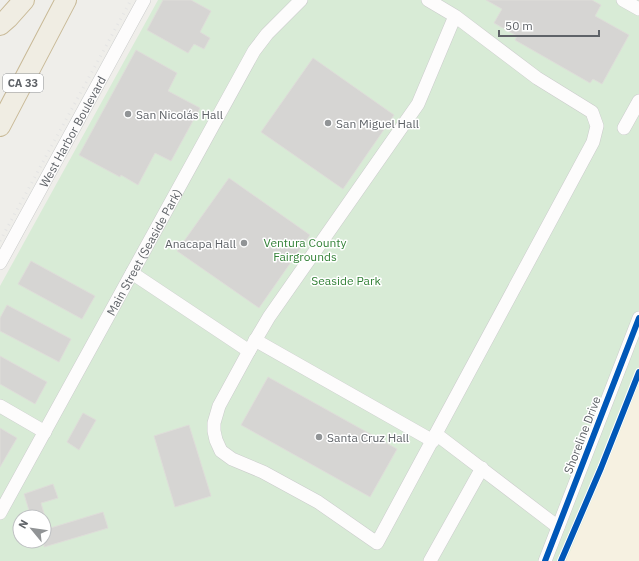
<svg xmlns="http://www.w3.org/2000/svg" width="639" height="561" font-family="'IBM Plex Sans',sans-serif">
<rect width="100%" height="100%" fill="#efeeea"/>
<path fill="#d8ebd6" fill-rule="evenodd" d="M 158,0 L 639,0 L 639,515 L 621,561 L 0,561 L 0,286 ZM 20,517 L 44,517 L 44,541 L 20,541 Z"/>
<path fill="#f6f1e1" d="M 639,383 L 639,561 L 566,561 L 609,459 Z"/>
<path fill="#d6d5d3" stroke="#deddd9" d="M 163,0 L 191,0 L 211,11 L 200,32 L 210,38 L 204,49 L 194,44 L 188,53 L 147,30 Z
M 486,0 L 592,0 L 601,5 L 595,16 L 629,35 L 602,84 L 593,79 L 590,83 L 515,40 L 517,36 L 494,23 L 502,9 Z
M 136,50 L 177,73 L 168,91 L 200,108 L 171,161 L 155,153 L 138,185 L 121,175 L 120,177 L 79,155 Z
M 313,58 L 394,115 L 343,189 L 261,132 Z
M 229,178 L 310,235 L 259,308 L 177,251 Z
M 31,261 L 95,296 L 82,319 L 18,284 Z
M 7,305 L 71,339 L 59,362 L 0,331 L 0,318 Z
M 0,356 L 47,382 L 35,404 L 0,384 Z
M 268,377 L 397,449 L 370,497 L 241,425 Z
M 83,413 L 96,420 L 79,450 L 67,442 Z
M 189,425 L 211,496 L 175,507 L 154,436 Z
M 0,428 L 17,438 L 0,467 Z
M 53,484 L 58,498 L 41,503 L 45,517 L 31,517 L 24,494 Z
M 103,512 L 108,528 L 44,547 L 44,530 Z"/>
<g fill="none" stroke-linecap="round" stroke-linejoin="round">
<defs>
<g id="minor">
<path d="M 428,0 L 455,16 L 537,78 L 592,112 L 597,126 L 593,142 L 377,543 L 318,502 L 263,472 L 232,459 L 221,451 L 216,440 L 214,431 L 214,423 L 219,406 L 249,351 L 269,317 L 418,104 L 455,16"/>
<path d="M 623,0 L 639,9"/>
<path d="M 624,128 L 639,101"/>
<path id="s1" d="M 0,263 L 144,0"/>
<path d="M 132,273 L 249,351"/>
<path d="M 255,340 L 433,441"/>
<path d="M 0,406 L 45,432"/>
<path d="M 436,434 L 558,527"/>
<path id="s2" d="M 0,513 L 254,51 L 267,34 L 301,0"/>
<path d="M 430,561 L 482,468"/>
<path d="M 545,561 L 639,318"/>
</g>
<path id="highway" d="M 0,25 L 8,18 L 24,0
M 0,126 L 66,0"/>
</defs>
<use href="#minor" stroke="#cbcccc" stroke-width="14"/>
<use href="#highway" stroke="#c8b996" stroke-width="22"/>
<use href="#minor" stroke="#fdfcfc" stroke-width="13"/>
<use href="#highway" stroke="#f0ede3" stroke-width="20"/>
<path stroke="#e4e4e4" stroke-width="3" stroke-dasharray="1 5" stroke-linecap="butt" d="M 0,241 L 131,0"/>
<defs>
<path id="cycleway" d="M 545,561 L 639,318
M 561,561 L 601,468 L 639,372"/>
</defs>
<use href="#cycleway" stroke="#fff" stroke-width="8"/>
<use href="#cycleway" stroke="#0057b8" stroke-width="6"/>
</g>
<g fill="#919496" stroke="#fff" stroke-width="1.5">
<circle cx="128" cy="114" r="4"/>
<circle cx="328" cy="123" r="4"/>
<circle cx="244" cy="243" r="4"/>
<circle cx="319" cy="437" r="4"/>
</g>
<g text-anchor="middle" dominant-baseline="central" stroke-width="3" stroke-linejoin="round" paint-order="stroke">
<rect fill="#fff" stroke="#8f9295" stroke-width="1" x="3" y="74" width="40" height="18" rx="3"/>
<g font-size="11" font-weight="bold" fill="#5f6368">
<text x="23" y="83">CA 33</text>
</g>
<g font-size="12" fill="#5f6368" stroke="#fff" text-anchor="start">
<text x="136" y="114">San Nicolás Hall</text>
<text x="336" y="123">San Miguel Hall</text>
<text x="236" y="243" text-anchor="end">Anacapa Hall</text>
<text x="327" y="437">Santa Cruz Hall</text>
</g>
<g font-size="12" fill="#5f6368" stroke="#fff">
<text stroke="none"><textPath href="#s1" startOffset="150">West Harbor Boulevard</textPath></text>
<text stroke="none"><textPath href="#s2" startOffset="298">Main Street (Seaside Park)</textPath></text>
<text transform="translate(582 435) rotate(-69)">Shoreline Drive</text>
</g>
<g font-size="12" fill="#348238" stroke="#fff">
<text x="305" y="242">Ventura County<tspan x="305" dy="14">Fairgrounds</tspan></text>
<text x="346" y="280">Seaside Park</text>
</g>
</g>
<g transform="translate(32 529) rotate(299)"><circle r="19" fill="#ffffff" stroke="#bfc1c3"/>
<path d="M0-3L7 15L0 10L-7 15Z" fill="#919496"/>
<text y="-6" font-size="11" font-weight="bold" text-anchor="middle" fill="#5f6368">N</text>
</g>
<path d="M499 30v6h100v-6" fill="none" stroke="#5f6368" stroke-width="2"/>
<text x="505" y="30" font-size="12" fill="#5f6368" stroke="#ffffff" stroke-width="3" paint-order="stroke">50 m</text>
</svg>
